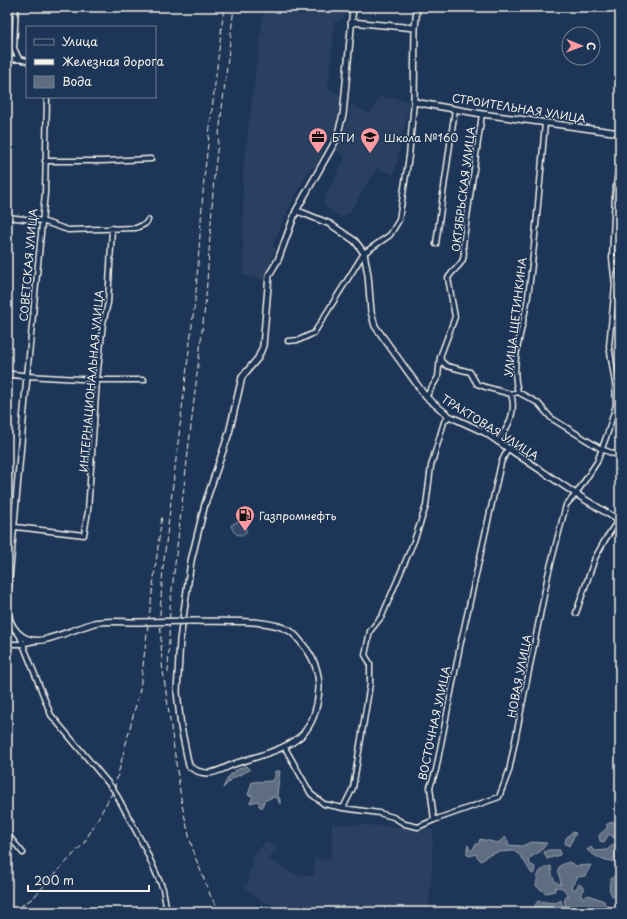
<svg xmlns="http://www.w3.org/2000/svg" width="627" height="919" font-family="'Playpen Sans',sans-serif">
<rect width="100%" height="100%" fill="#1d3557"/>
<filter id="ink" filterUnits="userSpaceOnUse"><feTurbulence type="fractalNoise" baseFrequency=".025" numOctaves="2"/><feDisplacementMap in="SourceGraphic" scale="8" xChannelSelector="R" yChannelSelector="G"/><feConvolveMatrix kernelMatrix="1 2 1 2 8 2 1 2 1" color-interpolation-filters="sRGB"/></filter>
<g filter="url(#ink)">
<path fill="#2a4060" d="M 264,7 L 346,7 L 346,15 L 339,21 L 335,21 L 328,90 L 341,94 L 337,122 L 314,169 L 310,168 L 288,210 L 272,247 L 276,248 L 264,280 L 243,275 L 243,169 Z
M 379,97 L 395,98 L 410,102 L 394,175 L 377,168 L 350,212 L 342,217 L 337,215 L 328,209 L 324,204 L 325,197 L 345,157 L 336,151 L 349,119 L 351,104 L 370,114 Z
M 332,823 L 433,829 L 432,870 L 428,908 L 446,909 L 444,912 L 305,912 L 286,909 L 263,902 L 244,887 L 248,882 L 249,872 L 254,865 L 250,861 L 266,841 L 278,848 L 268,859 L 295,874 L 314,876 L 314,859 L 331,859 Z"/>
<path fill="#354a67" stroke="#949ea8" d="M 239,521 L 246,527 L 246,531 L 244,535 C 236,536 233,532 231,525 Z"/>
<path fill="#5e6d82" stroke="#9aa2ab" d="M 246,766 L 250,770 L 233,778 L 223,788 C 229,774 232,771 246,766 Z
M 275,771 L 280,771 L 277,794 L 280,799 L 280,804 L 277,798 L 273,797 L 264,801 L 262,808 L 259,806 L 259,801 L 250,803 L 253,796 L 248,795 L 252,782 L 271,781 L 275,778 Z
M 613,822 L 620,824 L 620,842 L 617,842 L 617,838 L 614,838 L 609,834 L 604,842 L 600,841 L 599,835 L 607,828 L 607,824 Z
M 572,832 L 576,833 L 569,846 L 565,844 L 566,838 Z
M 505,837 L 508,841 L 508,845 L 522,846 L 531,842 L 547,843 L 541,851 L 528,859 L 530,864 L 535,867 L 534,873 L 532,874 L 521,856 L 514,851 L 498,852 L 486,856 L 484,859 L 481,861 L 475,854 L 471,856 L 467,855 L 467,848 L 468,845 L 470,850 L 472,851 L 475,845 L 479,843 L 480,839 L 498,843 Z
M 614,844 L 620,847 L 620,862 C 607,861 598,859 587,850 L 591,847 L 594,851 L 607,850 Z
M 548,850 L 560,850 L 560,855 L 547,859 L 544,852 Z
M 569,862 L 576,866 L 591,865 L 585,876 L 578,877 L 571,887 L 575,890 L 579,884 L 585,889 L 580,895 L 584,898 L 589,895 L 604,901 L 605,905 L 609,907 L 611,911 L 610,912 L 567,912 L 559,907 C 550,911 542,914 534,907 L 538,901 L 556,903 L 561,900 L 562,905 L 566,906 L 564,901 L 566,897 L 569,897 L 563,888 L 555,887 L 555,891 L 546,893 L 536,886 C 538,873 538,869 551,866 C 552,875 552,881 561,885 C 560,872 551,867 569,862 Z
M 620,872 L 620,896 L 616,897 L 612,896 C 607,887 609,876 620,872 Z"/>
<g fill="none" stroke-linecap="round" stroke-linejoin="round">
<defs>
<path id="minor" d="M 16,7 L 14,48 L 19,59 L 27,61
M 47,97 L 45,193 L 27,376 L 97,380 L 144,380
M 545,123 C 540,181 536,239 528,296 C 524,327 509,361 518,392 L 538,403 L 551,418 L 601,449 L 620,456
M 45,161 L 102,161 L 151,159
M 7,217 L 42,221 L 68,230 L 136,228 L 145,224 L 148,220
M 436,244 L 455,109
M 612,258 L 620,258
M 288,341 L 299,340 L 314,333 L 364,253 L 390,235 L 399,220 L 409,156 L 414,102
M 441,359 L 442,362 L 447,366 L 470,372 L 477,384 L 485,387 L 511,394 L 518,392
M 426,397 L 438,377 L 440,357 L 455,317 L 448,278 C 457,264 467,265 463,245 L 482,114
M 498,442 C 508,427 517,412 511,394
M 7,526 L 84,535 L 88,511 L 97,380 L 103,323 L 108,303 L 112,228
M 576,613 L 595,558 L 605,540 L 618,520
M 19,634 L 51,715 L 114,790 L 144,846 L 163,889 L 167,912
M 7,644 L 22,644 L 34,641
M 284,746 L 311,794 L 324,804 L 343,808 L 379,813 L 393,817 L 405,824 L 418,827 L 434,820 L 430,787 L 436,770 L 460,646 L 501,463 L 508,448
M 343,808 L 353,788 L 370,684 L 370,663 L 365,655 L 370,631 L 382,616 L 414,541 L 426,506 L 431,466 L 444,422 L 449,416
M 434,820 L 499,797 L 509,771 L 548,575 L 566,505 L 576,494 L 597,462 L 608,432 L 616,405 L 615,383 L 609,346 L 615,285 L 612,258 L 615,195 L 620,153
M 7,834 L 23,853"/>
<path id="tertiary" d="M 417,7 L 415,28 L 414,102 L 482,114 L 620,133
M 351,22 L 415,28
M 7,59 L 19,59
M 296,211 L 303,213 L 330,224 L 355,241 L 364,253 L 368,275 L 371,312 L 375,326 L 426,397 L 449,416 L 484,432 L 576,494 L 620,521
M 7,374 L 27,376 L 7,602
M 7,605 C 8,627 22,646 47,639 C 63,635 78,628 94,623 C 106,620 125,622 137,622
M 196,621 C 222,622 268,618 290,631 C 295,634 300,641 304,646 C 314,658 319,673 319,688 C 318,706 314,723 301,736 C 298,738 295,741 291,743 C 277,752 251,758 234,764 C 226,767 217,773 208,773 C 200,773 195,771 189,766 L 181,727 L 177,692 L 180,640 L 191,561 L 205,504 L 229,433 L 242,377 L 258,358 L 263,346 L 269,275 L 278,260 L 296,211 L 336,140 L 343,115 L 353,7"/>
</defs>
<use href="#minor" stroke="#f4f1e8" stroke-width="7"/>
<use href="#tertiary" stroke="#f4f1e8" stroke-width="8"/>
<use href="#minor" stroke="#1d3557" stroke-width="4"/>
<use href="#tertiary" stroke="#1d3557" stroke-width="5"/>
<path stroke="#f4f1e8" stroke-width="1" stroke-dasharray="6 3" stroke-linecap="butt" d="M 168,673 L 170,607 L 206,297 L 214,177 L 234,7
M 12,912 L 33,898 L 84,843 L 114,790 L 140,689 L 162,515
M 221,912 L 211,897 L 196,859 L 190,840 L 182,805 L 162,664 L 160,614 L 163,568 L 196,292 L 204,178 L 224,7"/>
<defs>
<path id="tertiary-bridge" d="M 137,622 L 196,621"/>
</defs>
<use href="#tertiary-bridge" stroke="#f4f1e8" stroke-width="8" stroke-linecap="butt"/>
<use href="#tertiary-bridge" stroke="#1d3557" stroke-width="5"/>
</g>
</g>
<defs>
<symbol id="office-pin" viewBox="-11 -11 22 30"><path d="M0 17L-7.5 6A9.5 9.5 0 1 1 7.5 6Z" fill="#ff9aa2" stroke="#1d3557"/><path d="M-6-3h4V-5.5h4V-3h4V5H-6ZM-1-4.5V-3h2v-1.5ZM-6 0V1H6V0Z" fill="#111"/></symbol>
<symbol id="school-pin" viewBox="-11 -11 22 30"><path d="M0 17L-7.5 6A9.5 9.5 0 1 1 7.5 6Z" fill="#ff9aa2" stroke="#1d3557"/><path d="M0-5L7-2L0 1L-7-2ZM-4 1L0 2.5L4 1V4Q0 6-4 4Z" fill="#111"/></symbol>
<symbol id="fuel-pin" viewBox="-11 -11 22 30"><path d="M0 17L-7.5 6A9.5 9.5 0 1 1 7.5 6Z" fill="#ff9aa2" stroke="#1d3557"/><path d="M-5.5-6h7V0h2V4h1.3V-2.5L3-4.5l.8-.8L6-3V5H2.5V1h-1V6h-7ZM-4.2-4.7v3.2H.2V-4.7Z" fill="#111"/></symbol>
</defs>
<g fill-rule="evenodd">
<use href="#office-pin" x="307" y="126" width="22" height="30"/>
<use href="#school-pin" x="359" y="126" width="22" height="30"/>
<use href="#fuel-pin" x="234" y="504" width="22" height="30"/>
</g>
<g text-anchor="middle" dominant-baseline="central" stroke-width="3" stroke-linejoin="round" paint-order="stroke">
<g font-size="11" fill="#f4f1e8" stroke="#1d3557">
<text transform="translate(519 108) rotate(9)">СТРОИТЕЛЬНАЯ УЛИЦА</text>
<text transform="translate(463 189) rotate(-83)">ОКТЯБРЬСКАЯ УЛИЦА</text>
<text transform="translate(28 265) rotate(-85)">СОВЕТСКАЯ УЛИЦА</text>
<text transform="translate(515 317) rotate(-83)">УЛИЦА ЩЕТИНКИНА</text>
<text transform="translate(91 381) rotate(-85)">ИНТЕРНАЦИОНАЛЬНАЯ УЛИЦА</text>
<text transform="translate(490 427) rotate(32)">ТРАКТОВАЯ УЛИЦА</text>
<text transform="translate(519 676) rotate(-79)">НОВАЯ УЛИЦА</text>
<text transform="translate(434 723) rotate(-78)">ВОСТОЧНАЯ УЛИЦА</text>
</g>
<g font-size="11" fill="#f4f1e8" stroke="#1d3557" text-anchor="start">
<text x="332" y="137">БТИ</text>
<text x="384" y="137">Школа №160</text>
<text x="259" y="515">Газпромнефть</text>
</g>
</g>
<rect width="627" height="919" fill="none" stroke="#1d3557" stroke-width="24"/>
<rect x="12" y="12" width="603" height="895" fill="none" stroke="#f4f1e8" stroke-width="1.5" filter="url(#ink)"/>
<rect x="26" y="26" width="130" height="72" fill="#1d3557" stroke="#738091"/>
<rect x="34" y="39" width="20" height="6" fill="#1d3557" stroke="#738091"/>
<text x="62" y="46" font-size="12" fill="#f4f1e8">Улица</text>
<rect x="34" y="59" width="20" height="6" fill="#f4f1e8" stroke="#738091"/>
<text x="62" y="66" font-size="12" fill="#f4f1e8">Железная дорога</text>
<rect x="34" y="76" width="20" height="12" fill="#5e6d82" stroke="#738091"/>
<text x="62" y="86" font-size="12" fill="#f4f1e8">Вода</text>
<g transform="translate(581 46) rotate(91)"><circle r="19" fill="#1d3557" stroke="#738091"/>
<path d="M0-3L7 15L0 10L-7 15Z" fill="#ff9aa2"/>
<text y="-6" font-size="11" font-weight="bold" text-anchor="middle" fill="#f4f1e8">С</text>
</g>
<path d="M28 885v6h121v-6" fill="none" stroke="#f4f1e8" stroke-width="2"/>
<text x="34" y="885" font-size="12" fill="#f4f1e8" stroke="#1d3557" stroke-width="3" paint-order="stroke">200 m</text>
</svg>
